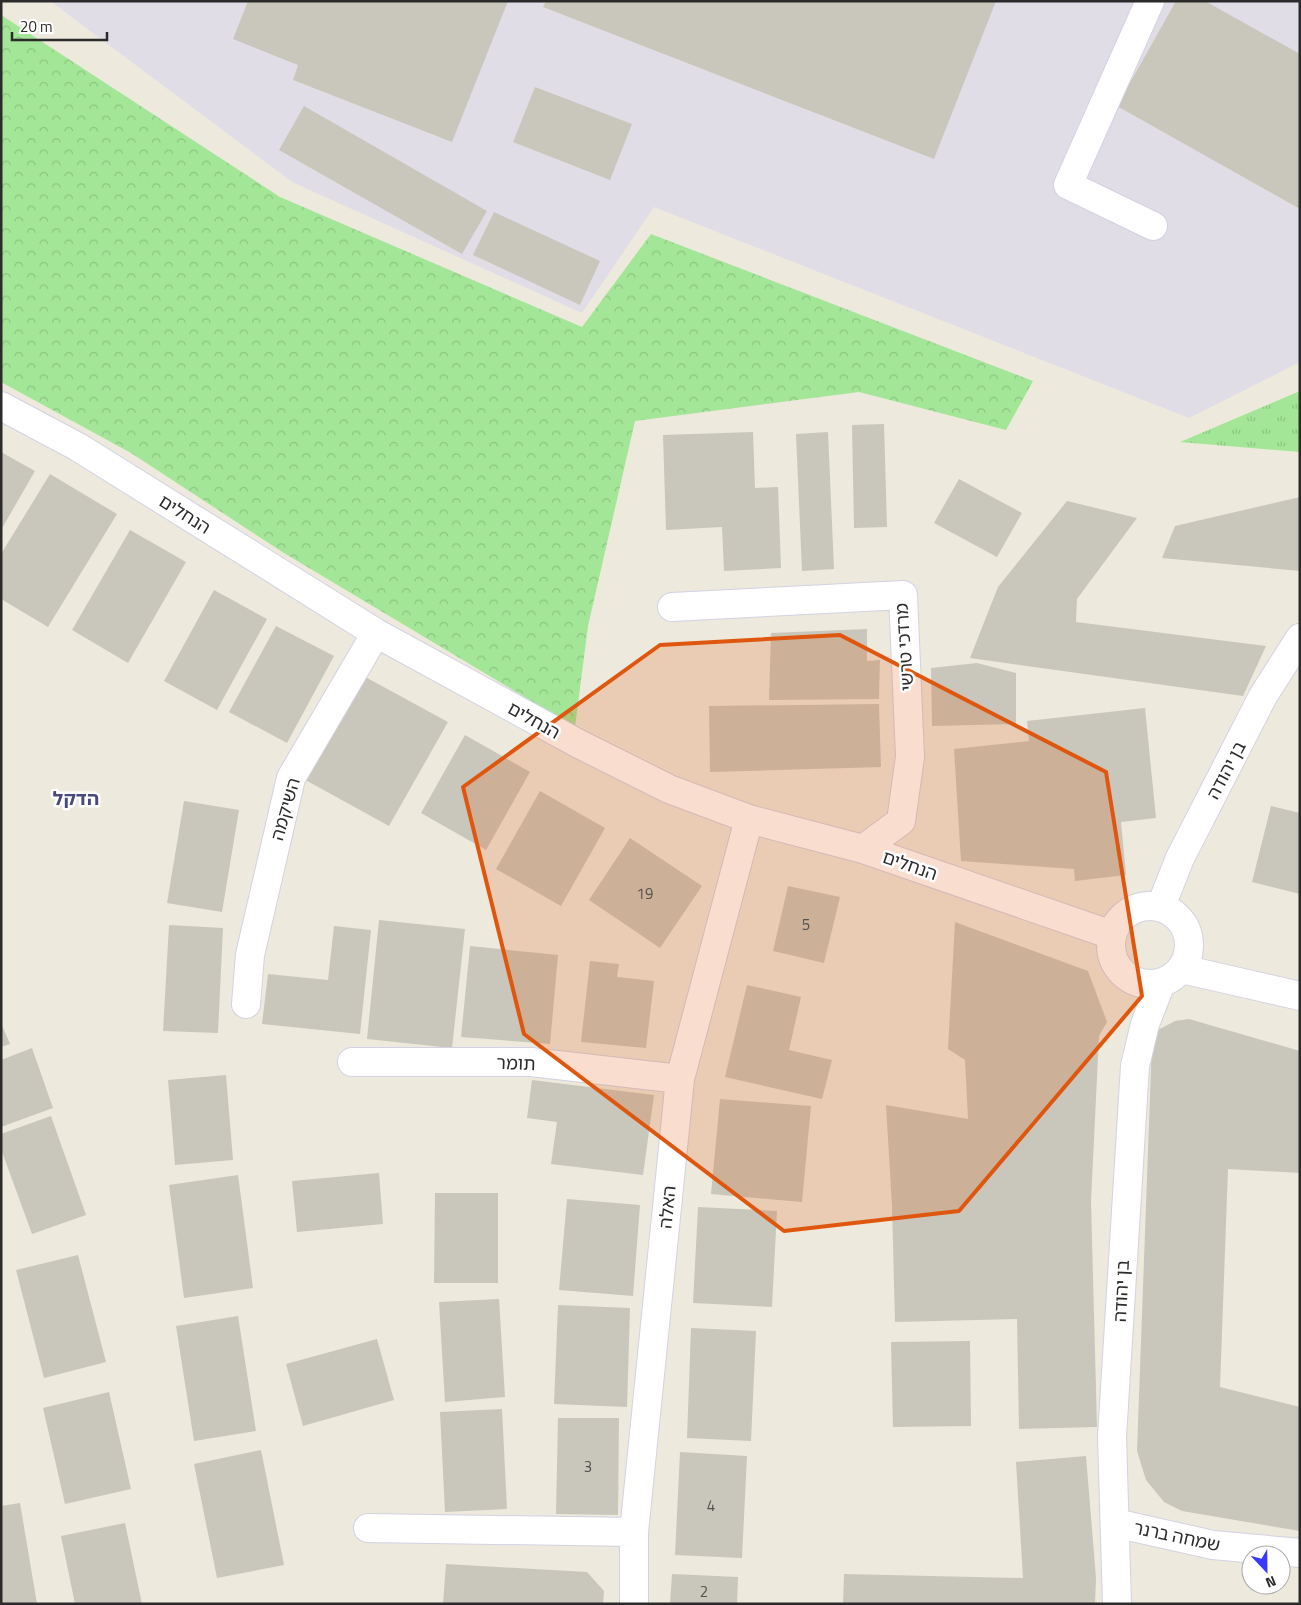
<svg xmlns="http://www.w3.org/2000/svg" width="1301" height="1605" font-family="'Titillium Web','Noto Sans Hebrew',sans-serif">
<defs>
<pattern id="forest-crowns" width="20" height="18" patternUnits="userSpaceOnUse" patternTransform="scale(1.25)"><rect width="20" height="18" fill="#a3e697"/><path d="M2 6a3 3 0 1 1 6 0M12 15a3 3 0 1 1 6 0" fill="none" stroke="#8cc582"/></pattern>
<pattern id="park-tufts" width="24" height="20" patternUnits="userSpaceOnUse" patternTransform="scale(1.25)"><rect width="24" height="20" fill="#a3e697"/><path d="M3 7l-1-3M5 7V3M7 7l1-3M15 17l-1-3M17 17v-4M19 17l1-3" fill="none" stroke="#8cc582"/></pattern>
</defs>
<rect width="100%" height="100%" fill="#ede9dc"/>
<path fill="#e1dde6" d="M 50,1 L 1300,1 L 1300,362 L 1189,418 L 654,207 L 582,313 L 292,182 Z"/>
<path fill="url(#forest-crowns)" d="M 1,15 L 280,197 L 582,327 L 651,234 L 1033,381 L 1006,430 L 859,392 L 635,421 L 588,626 L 575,727 L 284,553 L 131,453 L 1,382 Z"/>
<path fill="url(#park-tufts)" d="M 1300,391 L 1300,452 L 1180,442 Z"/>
<path fill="#c9c7bb" d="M 248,1 L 508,1 L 452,142 L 293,80 L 298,65 L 233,39 Z
M 546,1 L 996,1 L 934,159 L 543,7 Z
M 1176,1 L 1205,1 L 1300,54 L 1300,209 L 1117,106 Z
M 535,87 L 632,124 L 610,180 L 513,142 Z
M 304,106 L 487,211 L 462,254 L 279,150 Z
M 494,212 L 600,261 L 580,305 L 473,255 Z
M 884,424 L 887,527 L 854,528 L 852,425 Z
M 753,432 L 755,488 L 778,487 L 781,568 L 724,571 L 722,527 L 666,530 L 663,435 Z
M 828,432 L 834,569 L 802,571 L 796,434 Z
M 1,452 L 35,471 L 1,530 Z
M 50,474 L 117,514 L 48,627 L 1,599 L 1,554 Z
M 959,479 L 1022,513 L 997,557 L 934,523 Z
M 1300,497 L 1300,571 L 1162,558 L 1175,526 Z
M 1067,501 L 1137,518 L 1077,599 L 1076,622 L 1266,646 L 1243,696 L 970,658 L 998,587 Z
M 130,530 L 186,562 L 128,663 L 72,630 Z
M 214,590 L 267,619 L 217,710 L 164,681 Z
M 276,626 L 334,656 L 287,743 L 229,712 Z
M 867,629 L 867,661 L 880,660 L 879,699 L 769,700 L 771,633 Z
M 977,663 L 1016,673 L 1016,724 L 932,726 L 931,668 Z
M 358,673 L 448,722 L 389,826 L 300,777 Z
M 879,704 L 881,767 L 710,772 L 709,706 Z
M 1145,708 L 1156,818 L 1121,822 L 1126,875 L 1075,881 L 1074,869 L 961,861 L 954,749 L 1029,741 L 1027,721 Z
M 465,735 L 530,772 L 486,850 L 421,813 Z
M 540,791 L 605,828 L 561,906 L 496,869 Z
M 184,801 L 239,810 L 222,912 L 167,903 Z
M 1271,806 L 1300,813 L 1300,894 L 1252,882 Z
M 630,838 L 702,886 L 660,948 L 589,900 Z
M 788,886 L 840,897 L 824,963 L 773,951 Z
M 379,920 L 465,929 L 452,1048 L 367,1039 Z
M 955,922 L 1088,971 L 1107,1022 L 1099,1036 L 1091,1201 L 1097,1427 L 1019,1429 L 1017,1319 L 895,1322 L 892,1206 L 886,1105 L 968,1119 L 965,1060 L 948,1049 Z
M 169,925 L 223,928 L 218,1033 L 163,1031 Z
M 334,926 L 371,930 L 360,1034 L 262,1024 L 268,974 L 328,980 Z
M 470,946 L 558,955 L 550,1044 L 461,1037 Z
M 590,961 L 619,964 L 617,977 L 654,981 L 646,1048 L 581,1042 Z
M 747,985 L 801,997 L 789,1050 L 832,1060 L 822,1099 L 725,1077 Z
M 1189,1019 L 1300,1051 L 1300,1173 L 1228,1169 L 1220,1387 L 1300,1407 L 1300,1531 L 1182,1511 L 1164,1502 L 1146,1480 L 1137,1451 L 1152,1041 L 1158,1030 L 1175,1021 Z
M 1,1023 L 10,1044 L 1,1047 Z
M 32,1048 L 53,1108 L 1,1127 L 1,1060 Z
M 226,1075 L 233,1160 L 175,1165 L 168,1080 Z
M 532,1080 L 654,1095 L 643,1175 L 551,1164 L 557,1122 L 527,1118 Z
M 720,1099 L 811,1106 L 802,1202 L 711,1194 Z
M 51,1116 L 86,1215 L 32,1234 L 1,1149 L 1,1134 Z
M 379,1173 L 383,1224 L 297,1232 L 292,1181 Z
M 238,1175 L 253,1288 L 184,1298 L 169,1185 Z
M 435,1193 L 498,1193 L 498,1283 L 434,1283 Z
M 567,1199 L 640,1205 L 633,1296 L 559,1290 Z
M 698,1207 L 777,1211 L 772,1307 L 693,1303 Z
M 78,1255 L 106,1362 L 44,1378 L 16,1270 Z
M 499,1299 L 505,1397 L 445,1402 L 439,1302 Z
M 558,1305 L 630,1308 L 627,1407 L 554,1404 Z
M 238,1316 L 256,1431 L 194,1441 L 176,1326 Z
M 691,1328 L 756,1331 L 751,1441 L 687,1438 Z
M 377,1339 L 394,1400 L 303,1426 L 286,1364 Z
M 970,1341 L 971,1426 L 893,1427 L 891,1342 Z
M 109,1392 L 131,1489 L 65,1504 L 43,1408 Z
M 502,1409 L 507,1509 L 445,1512 L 440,1412 Z
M 558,1418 L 619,1418 L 618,1515 L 556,1514 Z
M 261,1450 L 284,1565 L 217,1578 L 194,1464 Z
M 680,1452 L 747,1456 L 742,1558 L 675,1555 Z
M 1086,1456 L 1096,1578 L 1095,1604 L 843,1604 L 844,1574 L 1023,1578 L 1016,1462 Z
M 20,1503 L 37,1604 L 1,1604 L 1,1506 Z
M 125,1523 L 142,1604 L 75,1604 L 61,1536 Z
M 446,1564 L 587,1572 L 604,1591 L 603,1604 L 443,1604 Z
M 672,1574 L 738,1577 L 737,1604 L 670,1604 Z"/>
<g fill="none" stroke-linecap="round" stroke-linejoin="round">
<defs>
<path id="minor" d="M 1150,1 L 1068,185 L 1153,226
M 1,406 L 78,447 L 376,633 L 579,744 L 669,789 L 749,819 L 863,849 L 1112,935
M 672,607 L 903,595 L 910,757 L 901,821 L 863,849
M1111 945a39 39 0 1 1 78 0a39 39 0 1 1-78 0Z
M 1161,906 L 1180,858 L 1263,696 L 1300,638
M 1182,969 L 1300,996
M 246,1004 L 250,955 L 291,778 L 376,633
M 352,1062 L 531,1062 L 680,1079
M 1115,1523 L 1213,1545 L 1300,1553
M 368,1528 L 634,1532
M 634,1604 L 634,1532 L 680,1079 L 749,819
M 1117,1604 L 1112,1437 L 1135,1066 L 1145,1024 L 1161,983"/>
</defs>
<use href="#minor" stroke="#d2d2e4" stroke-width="30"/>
<use href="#minor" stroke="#fff" stroke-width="28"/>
</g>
<path fill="#df570e" fill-opacity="0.2" stroke="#df570e" stroke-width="4" stroke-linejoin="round" d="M 840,635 L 1106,772 L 1142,996 L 959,1211 L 784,1231 L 524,1034 L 463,787 L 660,645 Z"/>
<g text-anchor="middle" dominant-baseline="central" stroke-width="5" stroke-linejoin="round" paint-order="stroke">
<g font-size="15" fill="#52524f">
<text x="645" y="893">19</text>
<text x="806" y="924">5</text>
<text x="588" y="1466">3</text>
<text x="711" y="1505">4</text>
<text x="704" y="1591">2</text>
</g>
<g font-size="18" fill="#2b2b2b" stroke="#fff">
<text transform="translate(185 514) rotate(32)">הנחלים</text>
<text transform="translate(904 647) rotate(-94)">מרדכי טרשי</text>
<text transform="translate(534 720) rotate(29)">הנחלים</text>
<text transform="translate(1226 770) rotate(-62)">בן יהודה</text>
<text transform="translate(285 809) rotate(-74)">השיקמה</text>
<text transform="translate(910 865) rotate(19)">הנחלים</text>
<text transform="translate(516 1063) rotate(2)">תומר</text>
<text transform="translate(667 1207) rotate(-84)">האלה</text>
<text transform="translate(1121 1291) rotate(-87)">בן יהודה</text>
<text transform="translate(1177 1536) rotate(12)">שמחה ברנר</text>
</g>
<g font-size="19" font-weight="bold" fill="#49497e" stroke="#fff">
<text x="76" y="797">הדקל</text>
</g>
</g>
<rect width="1301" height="1605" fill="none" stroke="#2b2b2b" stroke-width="5"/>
<g transform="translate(1266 1570) rotate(158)"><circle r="24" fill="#ffffff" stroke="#aaaaaa"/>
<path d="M0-4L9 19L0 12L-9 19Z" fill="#3838ff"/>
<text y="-8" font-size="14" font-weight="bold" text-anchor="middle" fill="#2b2b2b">N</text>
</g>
<path d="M12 32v8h95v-8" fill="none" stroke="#2b2b2b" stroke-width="2.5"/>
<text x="20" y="32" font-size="15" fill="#2b2b2b" stroke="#ffffff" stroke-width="4" paint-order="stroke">20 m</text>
</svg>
